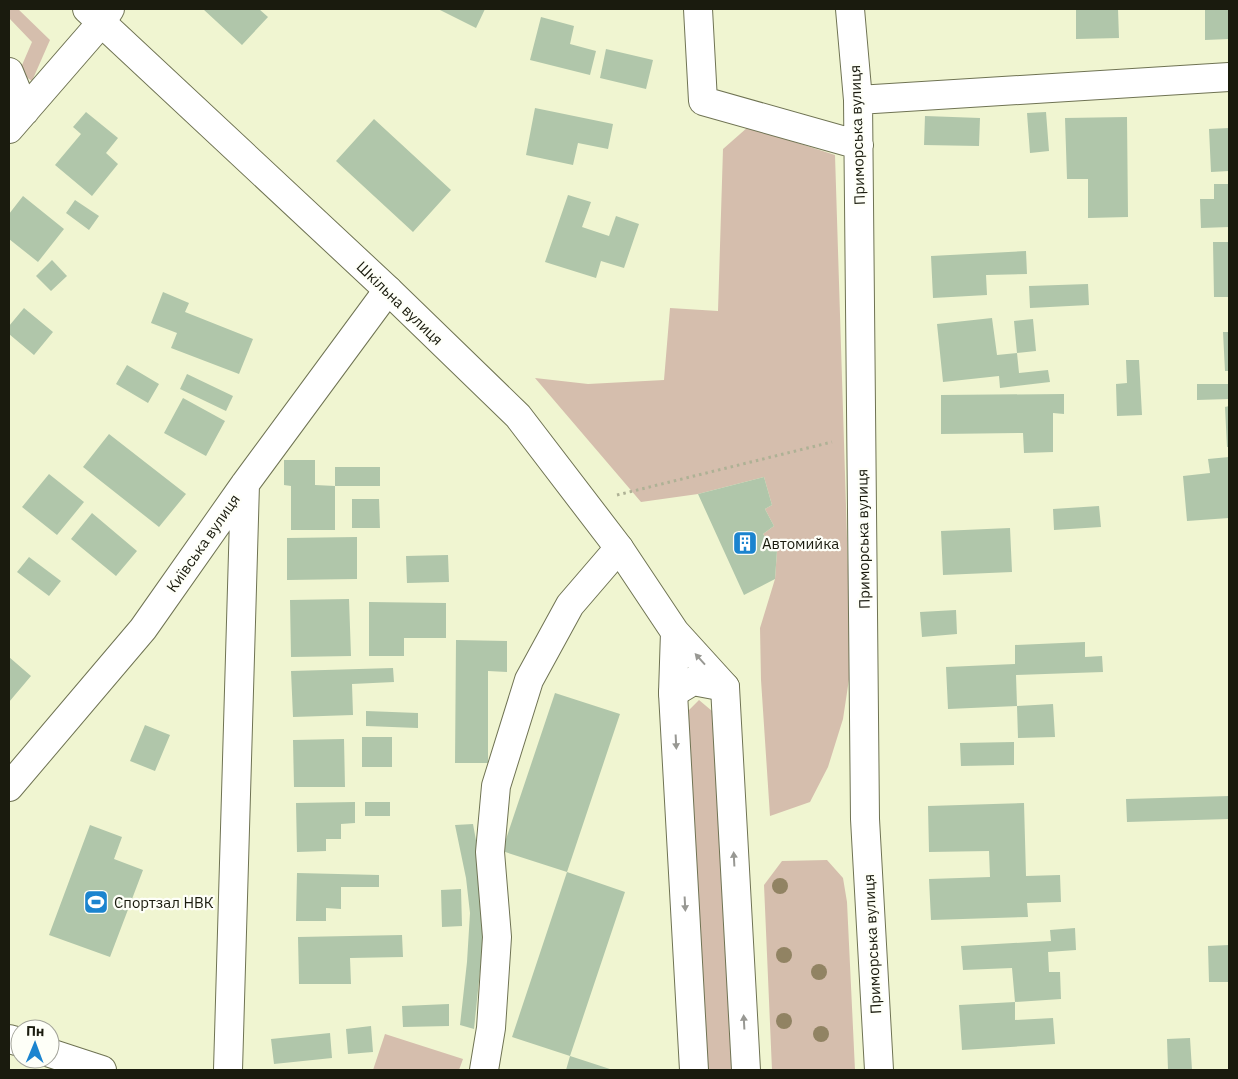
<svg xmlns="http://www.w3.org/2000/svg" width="1238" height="1079" font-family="'IBM Plex Sans',sans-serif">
<rect width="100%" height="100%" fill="#f0f5d1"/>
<path fill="#d5bead" d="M 9,9 L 18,9 L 50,40 L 32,81 L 19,72 L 32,42 L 9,18 Z
M 748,127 L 835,155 L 851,666 L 843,719 L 828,767 L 810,802 L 770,816 L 761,680 L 760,628 L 775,579 L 777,551 L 763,534 L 774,526 L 765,509 L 772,505 L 764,477 L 698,494 L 641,502 L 535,378 L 588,384 L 664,380 L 670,308 L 718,311 L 723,149 Z
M 699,700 L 712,711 L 733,1070 L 708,1070 L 686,713 Z
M 827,860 L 843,878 L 847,902 L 855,1070 L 772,1070 L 764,885 L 782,861 Z
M 385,1034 L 463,1059 L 459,1070 L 373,1070 Z"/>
<path fill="#b0c6aa" d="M 203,9 L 259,9 L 268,17 L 242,45 Z
M 438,9 L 485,9 L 476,28 Z
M 1076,9 L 1118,9 L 1119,38 L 1076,39 Z
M 1205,9 L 1229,9 L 1229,39 L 1205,40 Z
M 541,17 L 574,26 L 570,44 L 596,51 L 590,75 L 530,60 Z
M 606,49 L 653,60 L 646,89 L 600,78 Z
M 535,108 L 613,124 L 608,149 L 578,143 L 573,165 L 526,155 Z
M 86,112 L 118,138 L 106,153 L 118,164 L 92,196 L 55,165 L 81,134 L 73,127 Z
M 1046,112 L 1049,151 L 1030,153 L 1027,113 Z
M 925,116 L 980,118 L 979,146 L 924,145 Z
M 1127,117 L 1128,217 L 1088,218 L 1088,179 L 1067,179 L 1065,118 Z
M 374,119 L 451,190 L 413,232 L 336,161 Z
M 1229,128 L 1229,171 L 1211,172 L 1209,129 Z
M 1214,184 L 1229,184 L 1229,227 L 1201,228 L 1200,199 L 1214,199 Z
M 568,195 L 591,202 L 582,227 L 609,236 L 616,216 L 639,224 L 624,268 L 601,261 L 596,278 L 545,262 Z
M 23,196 L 64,229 L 38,262 L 9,239 L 9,214 Z
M 75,200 L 99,216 L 89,230 L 66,213 Z
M 1213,242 L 1229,242 L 1229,297 L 1214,297 Z
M 1026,251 L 1027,274 L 986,275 L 987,295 L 933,298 L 931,256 Z
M 52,260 L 67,276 L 51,291 L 36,276 Z
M 1088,284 L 1089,305 L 1030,308 L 1029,286 Z
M 163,292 L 189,303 L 185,312 L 253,339 L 239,374 L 171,348 L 177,333 L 151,323 Z
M 24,308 L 53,332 L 34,355 L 9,334 L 9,326 Z
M 992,318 L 997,355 L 1017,353 L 1019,373 L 1048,370 L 1050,382 L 1000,388 L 999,376 L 943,382 L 937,324 Z
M 1033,319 L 1036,351 L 1017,353 L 1014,321 Z
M 1223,332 L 1229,332 L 1229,371 L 1225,371 Z
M 1126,360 L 1139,360 L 1142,415 L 1117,416 L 1116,384 L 1127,383 Z
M 127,365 L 159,384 L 148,403 L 116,384 Z
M 187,374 L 233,396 L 226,411 L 180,389 Z
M 1197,384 L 1229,384 L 1229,399 L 1197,400 Z
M 1064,394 L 1064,414 L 1053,413 L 1053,452 L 1024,453 L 1023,433 L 941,434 L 941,395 Z
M 183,398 L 225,421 L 206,456 L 164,433 Z
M 1229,406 L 1229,447 L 1227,447 L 1225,407 Z
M 109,434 L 186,494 L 159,527 L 83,467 Z
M 1229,457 L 1229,518 L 1187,521 L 1183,476 L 1210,473 L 1208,459 Z
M 284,460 L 315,460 L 315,485 L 335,486 L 335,530 L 291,530 L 291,486 L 284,485 Z
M 335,467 L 380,467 L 380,486 L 335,486 Z
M 49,474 L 84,502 L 57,535 L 22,507 Z
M 764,477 L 772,505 L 765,509 L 774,526 L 763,534 L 777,551 L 775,579 L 744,595 L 698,494 Z
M 352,499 L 379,499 L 380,528 L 352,528 Z
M 1099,506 L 1101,527 L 1054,530 L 1053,509 Z
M 92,513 L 137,551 L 116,576 L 71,539 Z
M 1010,528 L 1012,572 L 943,575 L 941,531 Z
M 357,537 L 357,579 L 287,580 L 287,538 Z
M 448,555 L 449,582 L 407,583 L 406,556 Z
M 29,557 L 61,581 L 49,596 L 17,572 Z
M 349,599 L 351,656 L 291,657 L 290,600 Z
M 369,602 L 446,603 L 446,638 L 404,638 L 404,656 L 369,656 Z
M 956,610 L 957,634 L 922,637 L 920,612 Z
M 456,640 L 507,641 L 507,672 L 488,671 L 488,763 L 455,763 Z
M 1085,642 L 1085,657 L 1102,656 L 1103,672 L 1016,675 L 1017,706 L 948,709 L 946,667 L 1015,664 L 1015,645 Z
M 9,657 L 31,676 L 9,702 Z
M 393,668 L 394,682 L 352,684 L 353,715 L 293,717 L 291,671 Z
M 555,693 L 620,714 L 567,872 L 625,892 L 570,1056 L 512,1037 L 567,872 L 502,851 Z
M 1053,704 L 1055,737 L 1018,738 L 1017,706 Z
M 366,711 L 418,713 L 418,728 L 366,726 Z
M 145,725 L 170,735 L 155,771 L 130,761 Z
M 362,737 L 392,737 L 392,767 L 362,767 Z
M 344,739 L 345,787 L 294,787 L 293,740 Z
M 1014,742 L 1014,765 L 961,766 L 960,743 Z
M 1229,796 L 1229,819 L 1127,822 L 1126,799 Z
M 355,802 L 355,823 L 341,824 L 341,839 L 326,839 L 326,851 L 297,852 L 296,803 Z
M 365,802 L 390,802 L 390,816 L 365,816 Z
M 1024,803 L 1026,876 L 1060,875 L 1061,902 L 1027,903 L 1028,917 L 931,920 L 929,879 L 990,877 L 989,851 L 929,852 L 928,806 Z
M 473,824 L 482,873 L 486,913 L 474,1029 L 460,1025 L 467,962 L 470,913 L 466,878 L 455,825 Z
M 90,825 L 122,837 L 114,859 L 143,870 L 110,957 L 49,935 Z
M 297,873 L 379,875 L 379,887 L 341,887 L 341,909 L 326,908 L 326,921 L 296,921 Z
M 461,889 L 462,926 L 442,927 L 441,890 Z
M 1075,928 L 1076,950 L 1048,952 L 1049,972 L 1060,972 L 1061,999 L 1015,1002 L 1012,968 L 963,970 L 961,946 L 1051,941 L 1050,930 Z
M 402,935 L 403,957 L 350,958 L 351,984 L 299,984 L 298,937 Z
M 1229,945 L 1229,982 L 1209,982 L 1208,946 Z
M 1015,1002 L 1015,1020 L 1053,1018 L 1055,1044 L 962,1050 L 959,1005 Z
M 449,1004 L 449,1026 L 403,1027 L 402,1006 Z
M 371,1026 L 373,1052 L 348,1054 L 346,1029 Z
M 330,1033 L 332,1058 L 274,1064 L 271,1039 Z
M 1190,1038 L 1192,1070 L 1168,1070 L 1167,1039 Z
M 570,1056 L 613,1070 L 566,1070 Z"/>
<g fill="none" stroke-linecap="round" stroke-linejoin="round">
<defs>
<path id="minor" d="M 698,9 L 703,101 L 859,145
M 850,9 L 858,100 L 865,819 L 879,1070
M 9,72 L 25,111
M 858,100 L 1229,77
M 9,129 L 101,23 L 110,9
M 673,693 L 693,681 L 725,687
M 9,787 L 143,629 L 245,484 L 388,290
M 9,1039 L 20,1042
M 50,1053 L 102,1070
M 228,1070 L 245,484
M 484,1070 L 491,1028 L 497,937 L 490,852 L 496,786 L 529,680 L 570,605 L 619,548"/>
<path id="major" d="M 87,9 L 388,290 L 518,416 L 619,548 L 675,632 L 725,687 L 746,1070
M 675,632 L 673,693 L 694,1070"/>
</defs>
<use href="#minor" stroke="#6f7353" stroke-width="30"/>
<use href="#major" stroke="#6f7353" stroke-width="30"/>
<path stroke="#aeb195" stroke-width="3" stroke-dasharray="2.5 4" stroke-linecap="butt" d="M 617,495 L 832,442"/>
<use href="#minor" stroke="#fff" stroke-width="28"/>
<use href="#major" stroke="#fff" stroke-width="28"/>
</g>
<g fill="#918363">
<circle cx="780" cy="886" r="8"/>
<circle cx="784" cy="955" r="8"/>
<circle cx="819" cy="972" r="8"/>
<circle cx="784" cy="1021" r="8"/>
<circle cx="821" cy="1034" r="8"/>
</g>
<defs><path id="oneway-solid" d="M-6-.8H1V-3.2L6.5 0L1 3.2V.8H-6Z" transform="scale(1.25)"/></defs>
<g fill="#989893">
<use href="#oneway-solid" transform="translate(700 659) rotate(-132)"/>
<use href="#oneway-solid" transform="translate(676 742) rotate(87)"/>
<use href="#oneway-solid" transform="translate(734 859) rotate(-93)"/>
<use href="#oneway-solid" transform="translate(685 904) rotate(87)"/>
<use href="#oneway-solid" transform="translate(744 1022) rotate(-93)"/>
</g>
<defs>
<symbol id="building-square" viewBox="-11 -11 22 22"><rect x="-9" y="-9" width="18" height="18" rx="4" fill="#1b84cf" stroke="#fefff8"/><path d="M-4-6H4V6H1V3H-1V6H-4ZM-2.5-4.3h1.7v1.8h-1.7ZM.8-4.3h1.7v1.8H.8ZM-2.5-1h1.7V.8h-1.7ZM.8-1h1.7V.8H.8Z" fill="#fff"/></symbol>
<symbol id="stadium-square" viewBox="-11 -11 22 22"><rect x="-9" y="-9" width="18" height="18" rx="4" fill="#1b84cf" stroke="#fefff8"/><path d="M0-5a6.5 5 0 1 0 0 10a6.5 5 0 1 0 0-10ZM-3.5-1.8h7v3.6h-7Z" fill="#fff"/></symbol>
</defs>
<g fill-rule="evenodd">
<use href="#building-square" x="731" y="529" width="28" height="28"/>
<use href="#stadium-square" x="82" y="888" width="28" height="28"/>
</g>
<g text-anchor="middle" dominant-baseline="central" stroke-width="4.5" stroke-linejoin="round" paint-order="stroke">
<g font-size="15" fill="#1a1b0e" stroke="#fefff8">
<text transform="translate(857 135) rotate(-92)">Приморська вулиця</text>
<text transform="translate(400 303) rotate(44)">Шкільна вулиця</text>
<text transform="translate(863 539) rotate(-91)">Приморська вулиця</text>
<text transform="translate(203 543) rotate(-55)">Київська вулиця</text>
<text transform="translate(872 944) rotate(-93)">Приморська вулиця</text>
</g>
<g font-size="15" fill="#1a1b0e" stroke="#fefff8" text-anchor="start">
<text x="762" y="543">Автомийка</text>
<text x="114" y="902">Спортзал НВК</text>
</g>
</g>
<rect width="1238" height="1079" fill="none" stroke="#1a1b0e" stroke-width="20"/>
<g transform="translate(35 1044) rotate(1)"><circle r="24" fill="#fefff8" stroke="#a3a49a"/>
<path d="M0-4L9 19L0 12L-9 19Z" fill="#1b84cf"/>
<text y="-8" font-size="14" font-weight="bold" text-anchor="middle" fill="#1a1b0e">Пн</text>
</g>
</svg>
